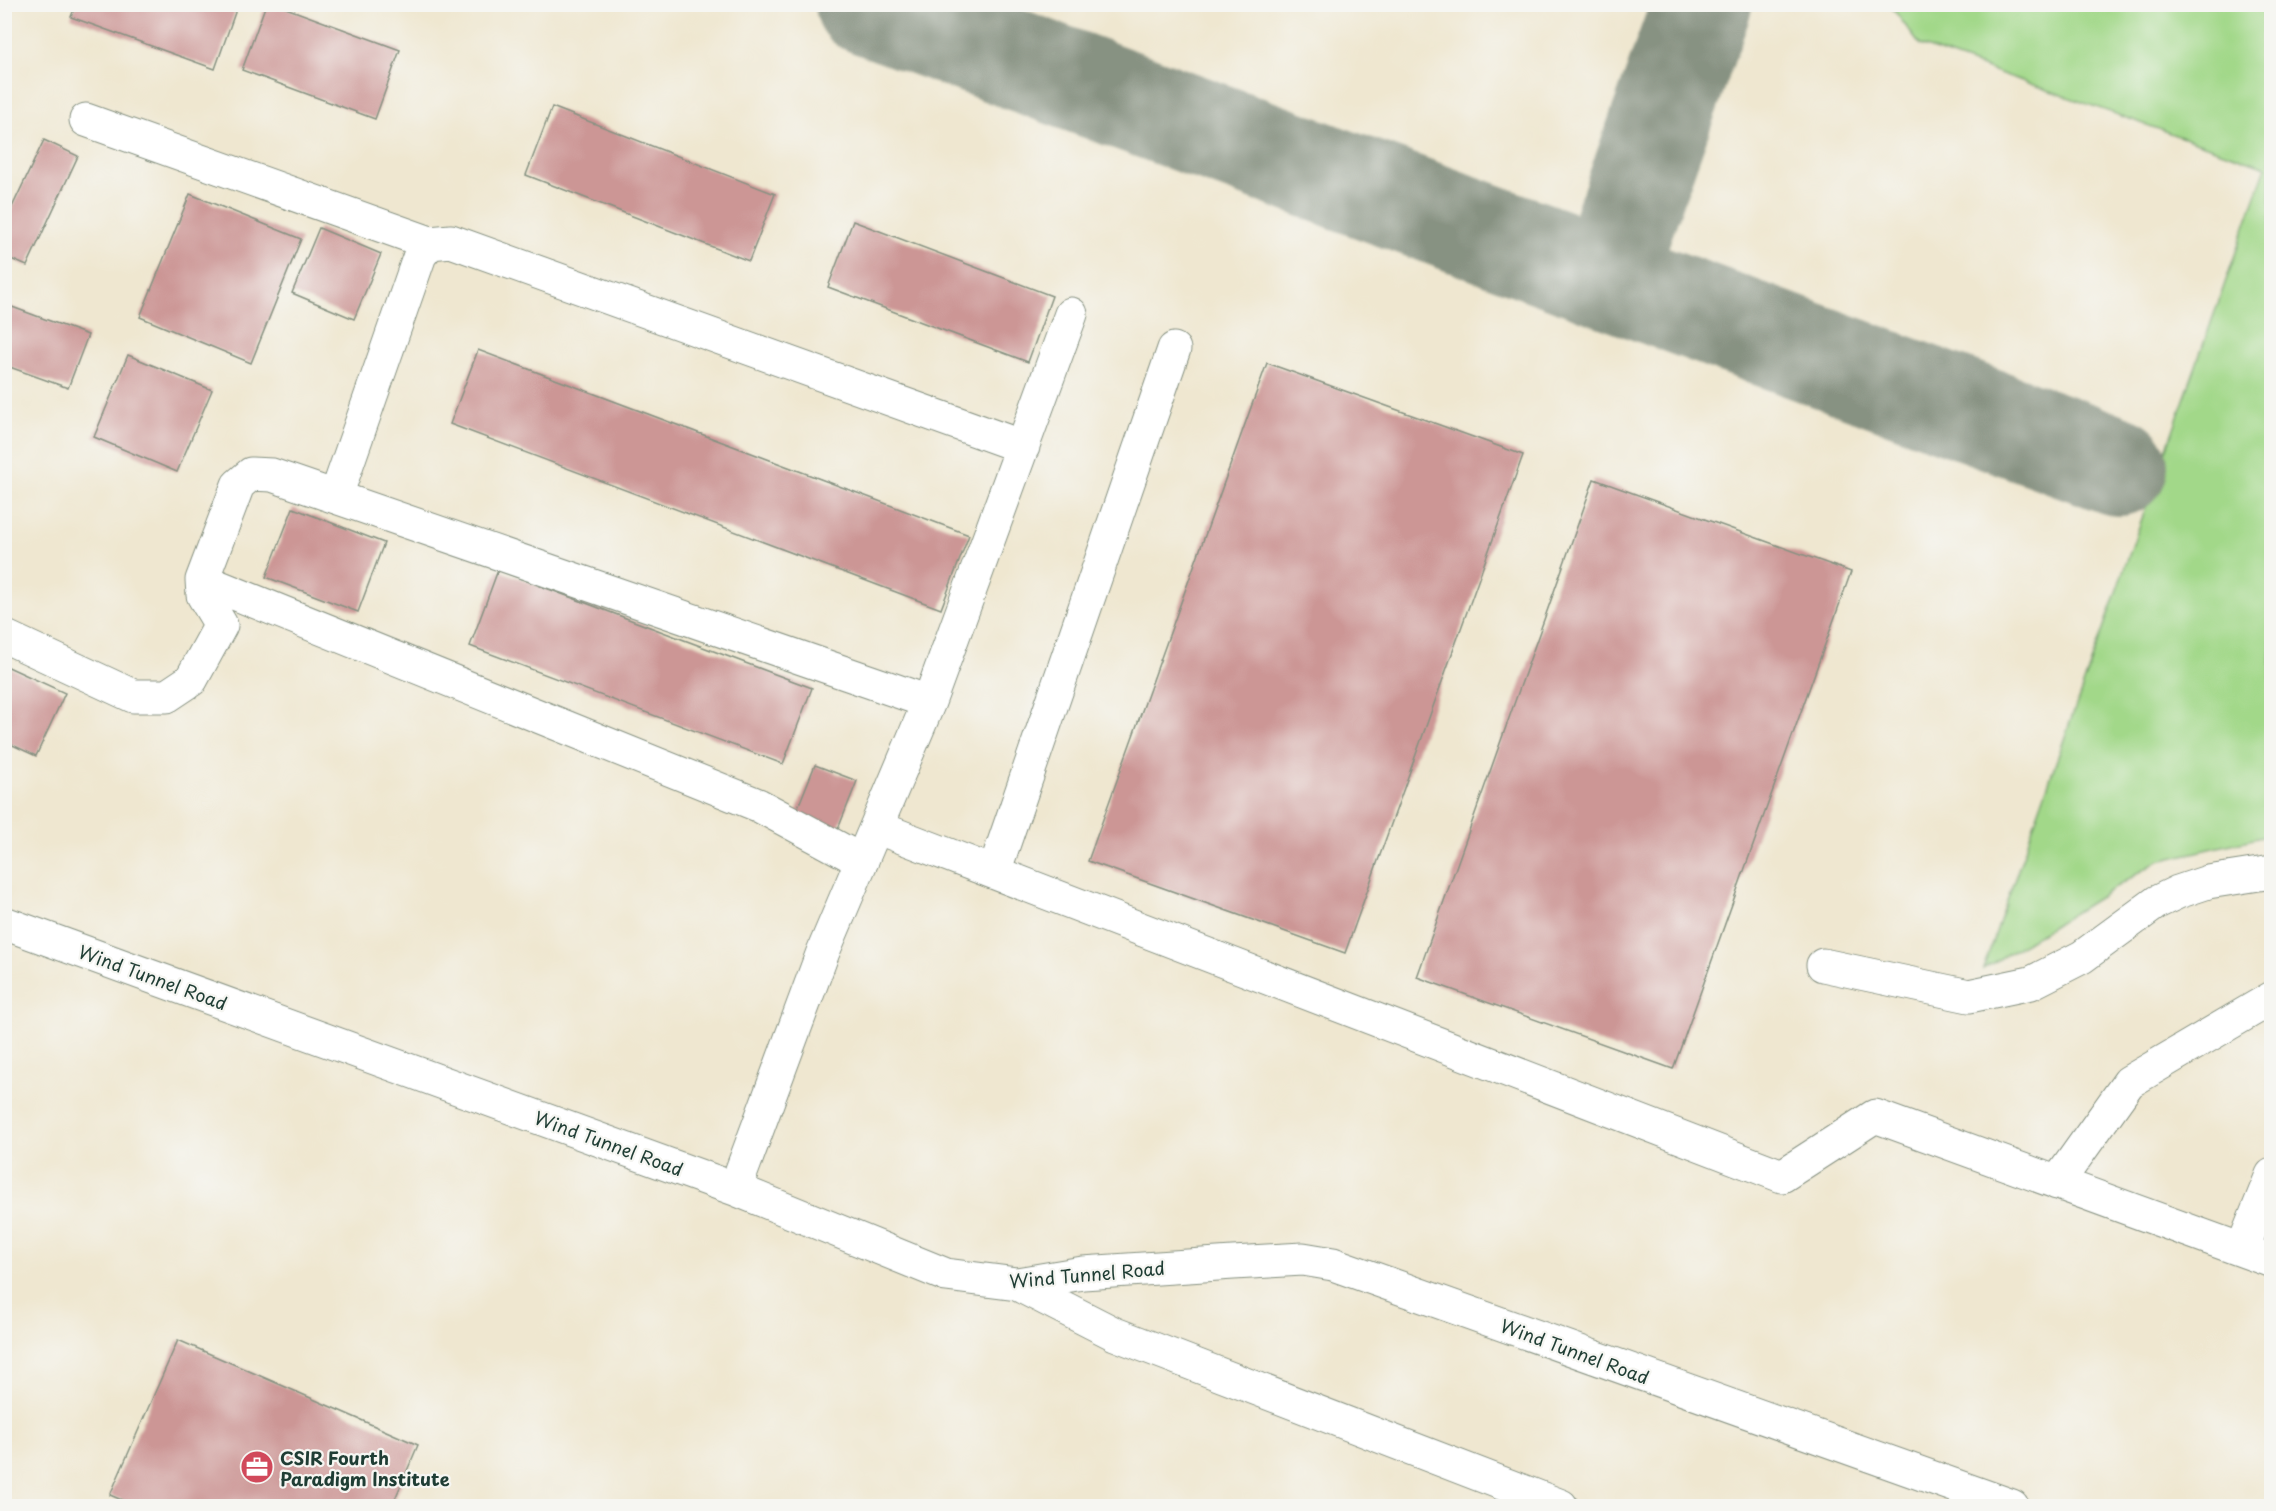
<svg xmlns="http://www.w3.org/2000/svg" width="2276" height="1511" font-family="'Playpen Sans',sans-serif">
<rect width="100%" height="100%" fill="#f6f6f2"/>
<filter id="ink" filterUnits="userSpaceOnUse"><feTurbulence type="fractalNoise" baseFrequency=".0167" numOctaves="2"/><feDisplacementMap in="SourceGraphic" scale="12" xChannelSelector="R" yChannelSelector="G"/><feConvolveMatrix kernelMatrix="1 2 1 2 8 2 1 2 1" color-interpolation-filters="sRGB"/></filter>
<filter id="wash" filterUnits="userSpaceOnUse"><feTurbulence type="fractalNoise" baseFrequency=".008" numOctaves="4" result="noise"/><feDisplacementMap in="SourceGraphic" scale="24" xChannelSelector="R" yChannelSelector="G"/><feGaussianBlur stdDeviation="1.35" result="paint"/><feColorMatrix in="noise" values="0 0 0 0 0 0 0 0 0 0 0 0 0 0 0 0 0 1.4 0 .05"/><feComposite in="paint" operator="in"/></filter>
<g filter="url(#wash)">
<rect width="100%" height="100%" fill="#efe7d0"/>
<path fill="#a2d889" stroke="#608a5e" stroke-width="1.5" d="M 1890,5 L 2271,5 L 2271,835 L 2158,861 L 1983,969 L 2266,167 L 1920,45 Z"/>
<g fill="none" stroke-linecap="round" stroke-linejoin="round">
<path stroke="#879282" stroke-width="100" d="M 865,4 L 2118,466
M 1605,277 L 1702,4"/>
</g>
<g id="blocks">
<path fill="#cc9695" d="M 4,4 L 10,4 L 5,19 L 4,19 Z
M 76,4 L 238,4 L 215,69 L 71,17 Z
M 266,4 L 275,4 L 400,50 L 375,119 L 242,70 Z
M 552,107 L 775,194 L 749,261 L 526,175 Z
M 44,140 L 78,156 L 27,266 L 4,256 L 4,224 Z
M 190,194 L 301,239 L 251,363 L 140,317 Z
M 853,221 L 1052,296 L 1028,362 L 828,287 Z
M 319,228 L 381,254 L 354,319 L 292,293 Z
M 4,304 L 88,335 L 68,388 L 4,365 Z
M 478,350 L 969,535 L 941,609 L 450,424 Z
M 128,355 L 212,390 L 177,472 L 94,437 Z
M 1267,363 L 1523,455 L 1345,953 L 1088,861 Z
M 1594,479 L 1851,572 L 1673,1069 L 1417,977 Z
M 293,508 L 384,543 L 358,612 L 266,577 Z
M 498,570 L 812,688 L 783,764 L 470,646 Z
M 4,665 L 65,693 L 36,756 L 4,741 Z
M 815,765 L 857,781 L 836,834 L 794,817 Z
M 178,1340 L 418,1445 L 392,1506 L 136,1506 L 110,1495 Z"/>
</g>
</g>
<g filter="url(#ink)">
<use href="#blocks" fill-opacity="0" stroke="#879282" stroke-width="1.5"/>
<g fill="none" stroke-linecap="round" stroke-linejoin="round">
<defs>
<path id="minor" d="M 86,120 L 430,243
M 336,496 L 420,255 L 430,243 L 451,241 L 1023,447
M 202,580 L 758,805 L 862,861
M 4,636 L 133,696 L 167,696 L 191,680 L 221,625 L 203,595 L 202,580 L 238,485 L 251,474 L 272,475 L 929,702
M 876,827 L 929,702 L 1071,314
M 994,872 L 1174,349
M 4,923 L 735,1189 L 946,1275 L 1017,1284 L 1083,1273 L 1233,1263 L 1303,1259 L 1333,1264 L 2012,1506
M 1823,965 L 1969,996 L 2031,983 L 2082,957 L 2157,902 L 2178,892 L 2208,882 L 2272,872
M 2057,1183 L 2129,1082 L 2272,998
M 735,1189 L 823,952 L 876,827 L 1782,1176 L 1875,1116 L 2272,1261
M 2242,1250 L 2272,1175
M 1017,1284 L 1115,1334 L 1561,1506"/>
</defs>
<use href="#minor" stroke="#879282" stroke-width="35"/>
<use href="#minor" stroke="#fff" stroke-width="33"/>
</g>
</g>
<defs>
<symbol id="office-disc" viewBox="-11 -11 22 22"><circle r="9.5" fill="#d1495b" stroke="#f6f6f2"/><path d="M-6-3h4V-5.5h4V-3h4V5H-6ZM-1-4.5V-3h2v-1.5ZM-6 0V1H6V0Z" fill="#fff"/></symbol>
</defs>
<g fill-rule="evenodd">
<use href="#office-disc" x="238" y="1448" width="38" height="38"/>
</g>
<g text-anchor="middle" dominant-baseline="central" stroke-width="4.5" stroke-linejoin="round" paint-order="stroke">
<g font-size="18" fill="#1f3d34" stroke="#f6f6f2">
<text transform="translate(153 977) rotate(20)">Wind Tunnel Road</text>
<text transform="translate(609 1143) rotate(20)">Wind Tunnel Road</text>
<text transform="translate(1087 1274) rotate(-5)">Wind Tunnel Road</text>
<text transform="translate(1575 1351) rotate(20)">Wind Tunnel Road</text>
</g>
<g font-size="18" font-weight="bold" fill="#1f3d34" stroke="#f6f6f2" text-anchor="start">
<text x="280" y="1457">CSIR Fourth<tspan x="280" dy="21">Paradigm Institute</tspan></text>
</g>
</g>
<rect width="2276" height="1511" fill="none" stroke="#f6f6f2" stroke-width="24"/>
</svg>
